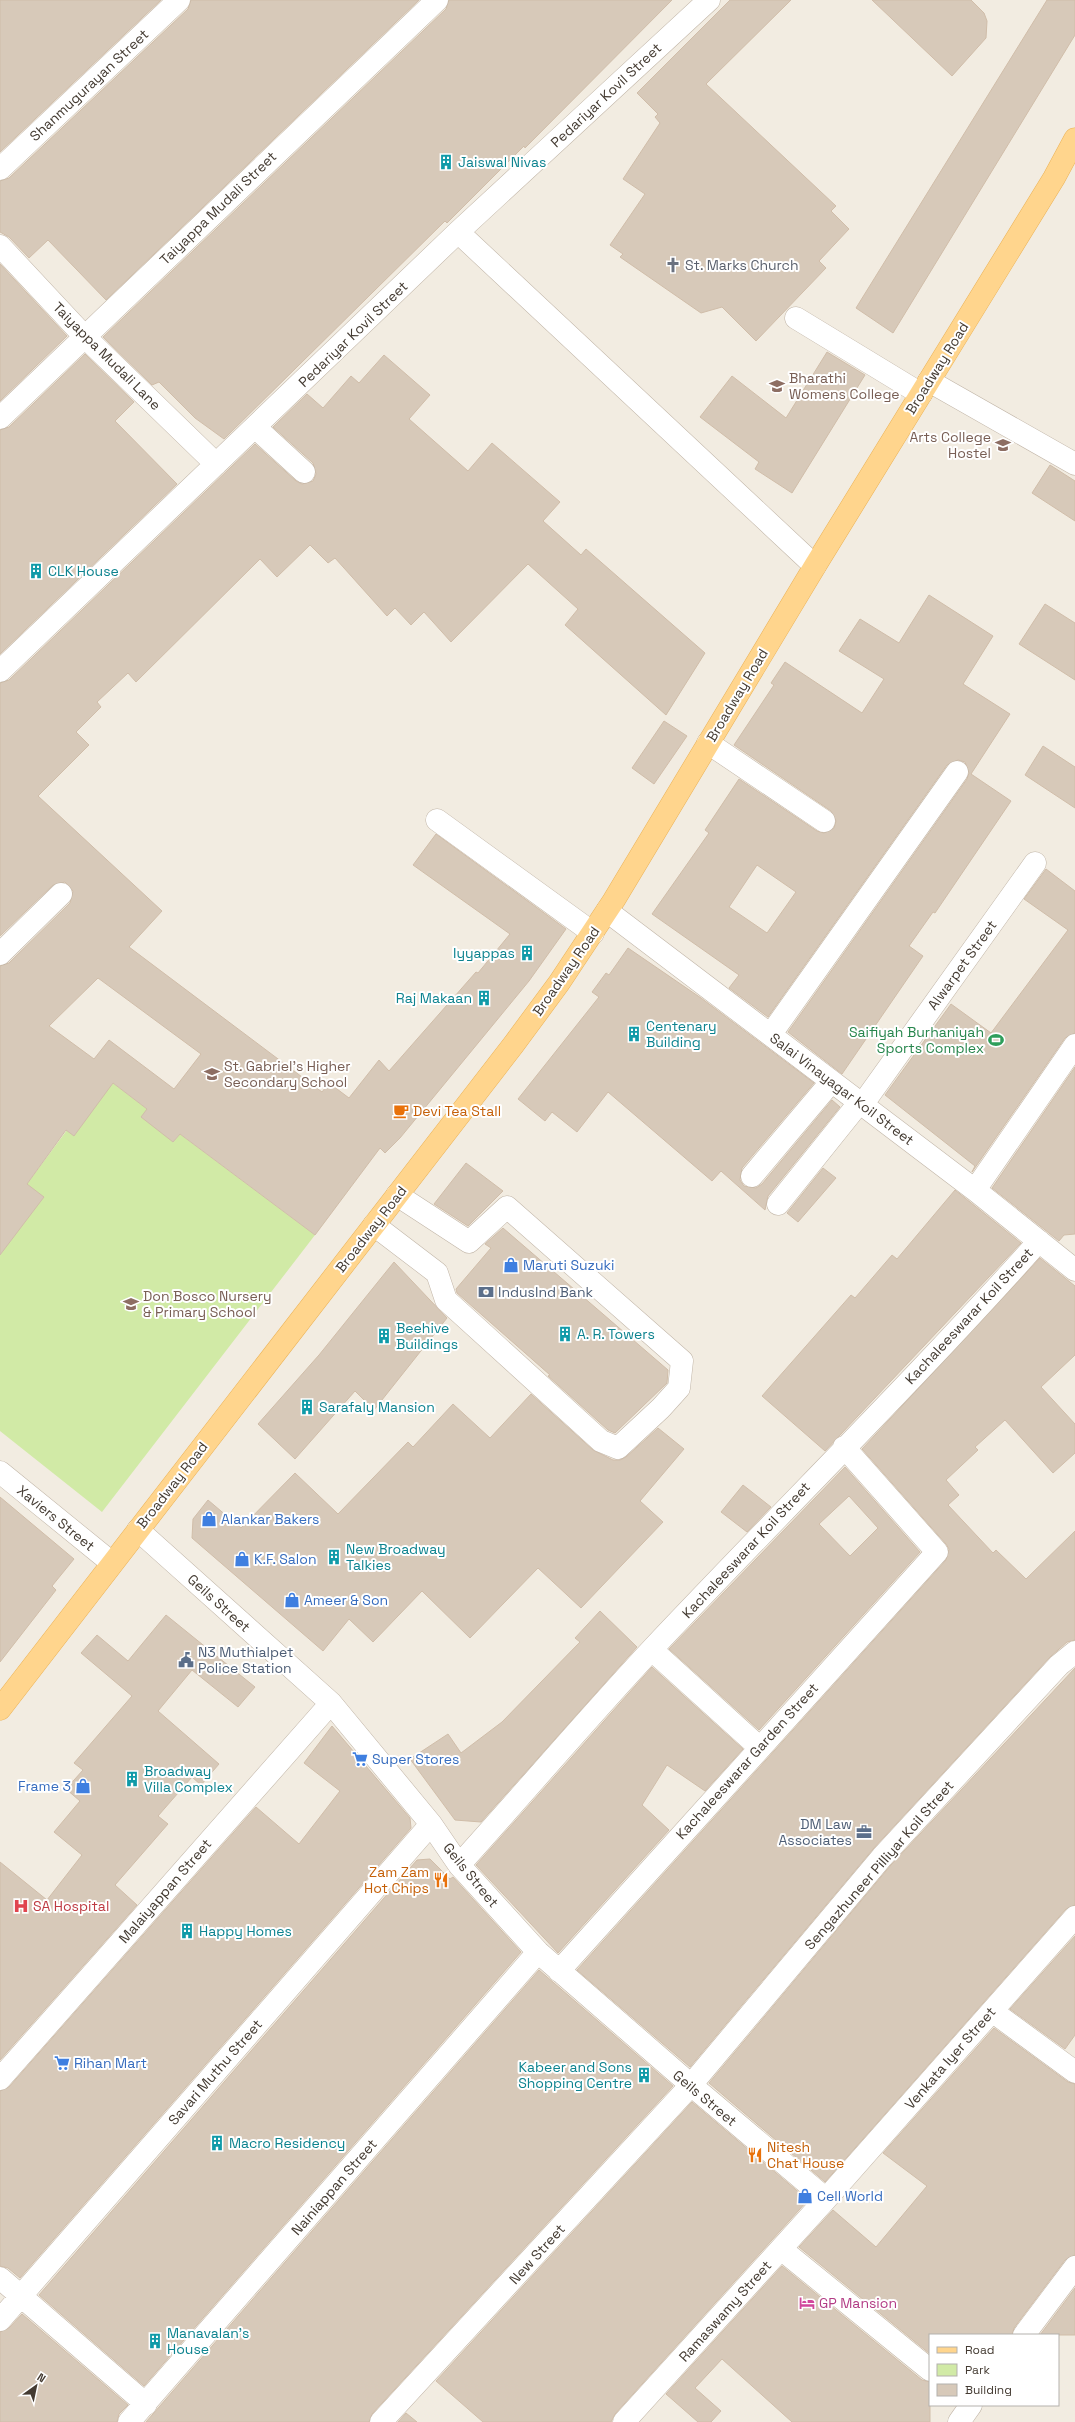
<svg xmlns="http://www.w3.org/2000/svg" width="1075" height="2422" font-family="'Space Grotesk',sans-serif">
<rect width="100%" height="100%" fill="#f2ece1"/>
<path fill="#d1eaa6" d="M 113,1083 L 147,1109 L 173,1142 L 180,1134 L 315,1235 L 102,1512 L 0,1431 L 0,1255 L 27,1184 L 67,1130 Z"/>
<path fill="#d7c9b9" stroke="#d0bda9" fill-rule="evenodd" d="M 0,0 L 161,0 L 0,152 Z
M 191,0 L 419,0 L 106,300 L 48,240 L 29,258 L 9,237 L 0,232 L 0,181 L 9,178 L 188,9 Z
M 449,0 L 672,0 L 525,148 L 524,146 L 447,223 L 445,221 L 224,439 L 195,418 L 159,382 L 152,385 L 103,337 L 446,9 Z
M 730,0 L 791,0 L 706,84 L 836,206 L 831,211 L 849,229 L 819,261 L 826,268 L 756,341 L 722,307 L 701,313 L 620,257 L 623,254 L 610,245 L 645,194 L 623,179 L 660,123 L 655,117 L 658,114 L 637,93 Z
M 872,0 L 971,0 L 984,13 L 987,21 L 986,38 L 952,76 Z
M 1047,0 L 1075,0 L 1075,35 L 893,333 L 856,308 Z
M 0,264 L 67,336 L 0,401 Z
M 827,352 L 865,375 L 792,493 L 755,469 L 759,462 L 700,417 L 732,376 L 786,418 Z
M 85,354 L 134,402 L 115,421 L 177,484 L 0,654 L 0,430 L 9,427 Z
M 384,355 L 430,395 L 409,419 L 468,471 L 492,443 L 560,502 L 543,521 L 581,555 L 586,549 L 705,653 L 666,715 L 565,625 L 578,609 L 528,564 L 451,642 L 424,612 L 411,625 L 395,608 L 387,616 L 335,558 L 328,563 L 310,545 L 277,577 L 260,559 L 136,682 L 128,673 L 97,702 L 101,707 L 76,732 L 89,745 L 38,796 L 162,911 L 129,947 L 322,1092 L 329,1083 L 349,1098 L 379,1060 L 389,1071 L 476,972 L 478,973 L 510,934 L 413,865 L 436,834 L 566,929 L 529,981 L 400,1138 L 385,1153 L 380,1148 L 315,1235 L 180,1134 L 173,1142 L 141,1117 L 147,1109 L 113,1083 L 74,1136 L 66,1130 L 27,1184 L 44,1197 L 0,1255 L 0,966 L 9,963 L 70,903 L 73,891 L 65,882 L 53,885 L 0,936 L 0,683 L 9,680 L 255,444 L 296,481 L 302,484 L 313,481 L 316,474 L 313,463 L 273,427 L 307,394 L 323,408 L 351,376 L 359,383 ZM 98,978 L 201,1054 L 174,1089 L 109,1040 L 94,1059 L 49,1026 Z
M 1050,465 L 1075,481 L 1075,521 L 1032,493 Z
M 929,595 L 993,636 L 963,684 L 1010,714 L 971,774 L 1011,801 L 935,913 L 933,912 L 909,946 L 923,956 L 842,1074 L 788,1032 L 967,779 L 969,773 L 965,762 L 958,760 L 947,765 L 768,1017 L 729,988 L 739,975 L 652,914 L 709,833 L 705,830 L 739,779 L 817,831 L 824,833 L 834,828 L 836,821 L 831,811 L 734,745 L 774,685 L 771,683 L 785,662 L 862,713 L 884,679 L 839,651 L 860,619 L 899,643 ZM 757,865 L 796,892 L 767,933 L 729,907 Z
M 1045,604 L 1075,623 L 1075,680 L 1019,644 Z
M 664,721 L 687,736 L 654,784 L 632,768 Z
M 1043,746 L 1075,767 L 1075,808 L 1025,775 Z
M 1046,869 L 1075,891 L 1075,1033 L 1065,1038 L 972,1172 L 975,1166 L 885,1095 L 951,1004 L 991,1033 L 1068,930 L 1024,899 Z
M 628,948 L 701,998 L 814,1083 L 742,1168 L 740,1180 L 744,1186 L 756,1188 L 762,1184 L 832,1100 L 840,1107 L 768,1196 L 765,1210 L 721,1171 L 712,1181 L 608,1092 L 577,1132 L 552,1112 L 545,1121 L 518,1099 L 599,997 L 592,992 L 606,973 L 609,975 Z
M 1075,1067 L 1075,1234 L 1064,1235 L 1059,1241 L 992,1188 Z
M 466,1163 L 503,1191 L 468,1226 L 434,1204 Z
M 823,1168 L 836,1178 L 798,1222 L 787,1213 Z
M 955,1190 L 1021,1243 L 825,1451 L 762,1396 L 851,1295 L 855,1298 L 892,1255 L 897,1259 Z
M 503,1228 L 668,1370 L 667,1383 L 615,1433 L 608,1430 L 548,1376 L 550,1375 L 457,1293 L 456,1289 L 491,1248 L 485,1244 Z
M 1040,1258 L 1075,1286 L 1075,1355 L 1041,1387 L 1075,1424 L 1075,1453 L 1053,1473 L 1005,1420 L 975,1447 L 978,1450 L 946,1480 L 959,1495 L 948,1505 L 993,1553 L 996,1550 L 1026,1579 L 1075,1531 L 1075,1640 L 1067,1642 L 1050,1657 L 873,1849 L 690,2067 L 577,1970 L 946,1560 L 949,1549 L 946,1544 L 862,1449 Z
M 394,1262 L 447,1318 L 374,1410 L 355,1391 L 295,1459 L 258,1424 L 319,1355 Z
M 531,1394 L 593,1450 L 613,1460 L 620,1460 L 626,1457 L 658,1428 L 684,1449 L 640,1501 L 663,1522 L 581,1608 L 538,1568 L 470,1638 L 422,1591 L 373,1642 L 349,1619 L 323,1651 L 192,1538 L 193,1519 L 208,1500 L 241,1528 L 295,1473 L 338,1514 L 408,1442 L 413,1447 L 453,1404 L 490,1438 Z
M 845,1467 L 920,1552 L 759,1730 L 669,1649 ZM 849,1496 L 878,1528 L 850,1556 L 819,1524 Z
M 743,1485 L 771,1507 L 747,1532 L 721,1512 Z
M 0,1497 L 74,1559 L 52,1586 L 56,1590 L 0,1662 Z
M 600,1611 L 637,1647 L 481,1822 L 455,1820 L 410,1759 L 448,1734 L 461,1753 L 502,1722 L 580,1642 L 575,1638 Z
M 166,1615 L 255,1687 L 238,1707 L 192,1670 L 158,1711 L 219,1764 L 201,1785 L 192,1777 L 158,1816 L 168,1824 L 115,1885 L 137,1905 L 0,2060 L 0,1862 L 47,1900 L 82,1855 L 54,1832 L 80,1801 L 66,1789 L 83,1770 L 74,1763 L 132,1696 L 81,1653 L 97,1635 L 128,1661 Z
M 652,1667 L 743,1749 L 705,1791 L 667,1765 L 642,1805 L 669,1830 L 558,1953 L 476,1865 Z
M 1075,1668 L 1075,1905 L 1066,1909 L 825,2182 L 709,2083 L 891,1865 Z
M 332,1726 L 410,1818 L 411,1828 L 20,2278 L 8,2268 L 0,2266 L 0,2091 L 9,2087 L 256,1807 L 299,1844 L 340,1791 L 304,1763 Z
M 430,1859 L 450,1879 L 453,1877 L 521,1952 L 144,2386 L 39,2295 L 417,1860 Z
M 1075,1936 L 1075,2035 L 1065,2049 L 1010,2009 Z
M 539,1970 L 673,2086 L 372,2414 L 369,2422 L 146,2422 Z
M 994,2028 L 1068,2082 L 1075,2084 L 1075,2255 L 1065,2260 L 1014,2328 L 1012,2335 L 930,2335 L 930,2354 L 799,2247 L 833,2210 L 876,2247 L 927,2186 L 883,2153 Z
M 692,2102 L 808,2200 L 615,2414 L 611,2422 L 483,2422 L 436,2381 Z
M 782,2266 L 922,2380 L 930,2382 L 930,2422 L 792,2422 L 722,2359 L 695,2388 L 721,2411 L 711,2422 L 698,2422 L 666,2394 Z
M 1075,2288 L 1075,2335 L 1040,2335 Z
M 22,2314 L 128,2405 L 119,2414 L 117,2422 L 0,2422 L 0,2332 L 9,2328 Z
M 406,2413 L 417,2422 L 398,2422 Z"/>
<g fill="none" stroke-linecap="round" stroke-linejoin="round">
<defs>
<path id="minor" d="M 0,169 L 179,0
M 458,232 L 815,566
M 0,246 L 85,337 L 216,464
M 796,318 L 921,394
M 929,381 L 1075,464
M 0,418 L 437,0
M 255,427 L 304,472
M 0,671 L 458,232 L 709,0
M 708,743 L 824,821
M 437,820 L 593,933
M 607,911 L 975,1190 L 1075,1270
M 0,954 L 61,894
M 771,1034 L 957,772
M 862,1105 L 1035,863
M 752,1176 L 831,1082
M 975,1190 L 1075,1045
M 778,1204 L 859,1103
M 374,1225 L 437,1273 L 446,1300 L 601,1441 L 618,1448 L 661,1408 L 679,1388 L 682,1361 L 507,1207 L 469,1242 L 397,1195
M 0,1472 L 112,1563
M 138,1530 L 331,1703 L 431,1824 L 459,1865 L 538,1952 L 691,2085 L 826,2199
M 652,1650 L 759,1747
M 459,1865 C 524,1793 587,1719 653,1648 C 781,1512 915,1380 1039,1241
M 559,1971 L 937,1552 L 844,1447
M 992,2011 L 1075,2072
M 0,2079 L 331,1703
M 781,2249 L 930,2370
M 0,2278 L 146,2404
M 0,2320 L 431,1824
M 1024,2335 L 1075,2267
M 129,2422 L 538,1952
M 381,2422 L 691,2085 L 882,1857 L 1059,1665 L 1075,1652
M 624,2422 L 826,2199 L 1075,1917
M 959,2422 L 971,2405"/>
<path id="major" d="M 0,1709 L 514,1044 L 559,983 L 614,900 L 815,566 L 1054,178 L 1075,139"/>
</defs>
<use href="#minor" stroke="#c1b5a7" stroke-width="23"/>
<use href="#major" stroke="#ebb256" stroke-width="23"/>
<use href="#minor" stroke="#fff" stroke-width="22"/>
<use href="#major" stroke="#ffd58d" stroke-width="22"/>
</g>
<defs>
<symbol id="building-bare" viewBox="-9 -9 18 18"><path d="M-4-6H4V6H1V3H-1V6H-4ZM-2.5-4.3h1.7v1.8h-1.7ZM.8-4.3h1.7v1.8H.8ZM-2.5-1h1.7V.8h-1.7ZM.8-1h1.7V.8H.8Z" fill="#0f9aa8" stroke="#fff" stroke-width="2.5" paint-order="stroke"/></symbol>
<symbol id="church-bare" viewBox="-9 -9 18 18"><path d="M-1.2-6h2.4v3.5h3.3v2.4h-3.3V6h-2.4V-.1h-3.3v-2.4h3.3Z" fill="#6b7280" stroke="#fff" stroke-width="2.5" paint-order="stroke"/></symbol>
<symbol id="university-bare" viewBox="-9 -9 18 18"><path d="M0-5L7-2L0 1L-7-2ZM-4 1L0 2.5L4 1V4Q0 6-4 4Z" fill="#8d6e63" stroke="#fff" stroke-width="2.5" paint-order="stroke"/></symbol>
<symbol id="stadium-bare" viewBox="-9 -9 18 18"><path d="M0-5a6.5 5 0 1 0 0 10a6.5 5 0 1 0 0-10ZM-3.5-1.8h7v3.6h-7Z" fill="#2e9e5b" stroke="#fff" stroke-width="2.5" paint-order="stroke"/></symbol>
<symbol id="school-bare" viewBox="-9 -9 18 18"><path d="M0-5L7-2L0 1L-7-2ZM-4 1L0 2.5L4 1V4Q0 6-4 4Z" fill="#8d6e63" stroke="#fff" stroke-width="2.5" paint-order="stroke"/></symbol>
<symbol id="cafe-bare" viewBox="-9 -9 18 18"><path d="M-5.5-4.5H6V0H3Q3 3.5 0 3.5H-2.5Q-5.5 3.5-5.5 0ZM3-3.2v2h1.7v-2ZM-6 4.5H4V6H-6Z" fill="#e8710a" stroke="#fff" stroke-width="2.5" paint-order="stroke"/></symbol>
<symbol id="shop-bare" viewBox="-9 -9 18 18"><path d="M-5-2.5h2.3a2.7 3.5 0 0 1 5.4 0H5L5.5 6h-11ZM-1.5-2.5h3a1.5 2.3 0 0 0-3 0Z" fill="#3f7fe0" stroke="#fff" stroke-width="2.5" paint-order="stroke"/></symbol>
<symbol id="bank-bare" viewBox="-9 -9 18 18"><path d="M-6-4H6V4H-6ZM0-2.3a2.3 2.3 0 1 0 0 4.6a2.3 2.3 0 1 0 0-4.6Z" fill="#5c6f8a" stroke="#fff" stroke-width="2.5" paint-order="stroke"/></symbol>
<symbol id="civic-bare" viewBox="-9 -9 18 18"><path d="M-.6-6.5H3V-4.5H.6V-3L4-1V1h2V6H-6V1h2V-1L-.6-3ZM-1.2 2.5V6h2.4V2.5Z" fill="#5c6f8a" stroke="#fff" stroke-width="2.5" paint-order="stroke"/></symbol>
<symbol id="supermarket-bare" viewBox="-9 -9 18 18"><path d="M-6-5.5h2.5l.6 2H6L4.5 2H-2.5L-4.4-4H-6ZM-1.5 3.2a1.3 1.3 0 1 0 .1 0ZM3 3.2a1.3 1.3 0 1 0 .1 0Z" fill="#3f7fe0" stroke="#fff" stroke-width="2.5" paint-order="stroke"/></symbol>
<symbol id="office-bare" viewBox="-9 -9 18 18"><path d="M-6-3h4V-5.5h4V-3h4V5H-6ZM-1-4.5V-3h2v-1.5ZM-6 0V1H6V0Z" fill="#5c6f8a" stroke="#fff" stroke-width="2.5" paint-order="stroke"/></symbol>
<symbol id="restaurant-bare" viewBox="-9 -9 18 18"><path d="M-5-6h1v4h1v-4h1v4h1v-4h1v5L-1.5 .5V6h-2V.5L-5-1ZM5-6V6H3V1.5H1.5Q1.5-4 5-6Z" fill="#e8710a" stroke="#fff" stroke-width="2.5" paint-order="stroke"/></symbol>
<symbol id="hospital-bare" viewBox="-9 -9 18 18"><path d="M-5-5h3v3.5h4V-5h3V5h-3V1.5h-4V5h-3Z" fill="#e0444e" stroke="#fff" stroke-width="2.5" paint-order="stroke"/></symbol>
<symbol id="hotel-bare" viewBox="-9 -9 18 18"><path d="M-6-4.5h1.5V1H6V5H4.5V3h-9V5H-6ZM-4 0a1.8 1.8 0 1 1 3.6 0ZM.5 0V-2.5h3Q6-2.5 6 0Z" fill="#d1479c" stroke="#fff" stroke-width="2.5" paint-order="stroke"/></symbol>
</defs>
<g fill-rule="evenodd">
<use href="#building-bare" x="435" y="151" width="22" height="22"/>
<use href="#church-bare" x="662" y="254" width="22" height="22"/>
<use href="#university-bare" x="766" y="375" width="22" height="22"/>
<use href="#university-bare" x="992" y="434" width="22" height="22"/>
<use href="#building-bare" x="25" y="560" width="22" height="22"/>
<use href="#building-bare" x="516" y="942" width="22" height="22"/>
<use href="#building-bare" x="473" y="987" width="22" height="22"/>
<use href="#building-bare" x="623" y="1023" width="22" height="22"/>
<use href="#stadium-bare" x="985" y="1029" width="22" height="22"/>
<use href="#school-bare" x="201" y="1063" width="22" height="22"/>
<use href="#cafe-bare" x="390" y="1100" width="22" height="22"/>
<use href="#shop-bare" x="500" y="1254" width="22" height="22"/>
<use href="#bank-bare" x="475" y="1281" width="22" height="22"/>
<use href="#school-bare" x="120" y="1293" width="22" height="22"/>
<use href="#building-bare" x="554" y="1323" width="22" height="22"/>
<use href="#building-bare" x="373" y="1325" width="22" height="22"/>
<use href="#building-bare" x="296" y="1396" width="22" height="22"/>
<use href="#shop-bare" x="198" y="1508" width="22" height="22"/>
<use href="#building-bare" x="323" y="1546" width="22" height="22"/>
<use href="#shop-bare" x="231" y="1548" width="22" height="22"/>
<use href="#shop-bare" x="281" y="1589" width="22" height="22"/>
<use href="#civic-bare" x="175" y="1649" width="22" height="22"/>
<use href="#supermarket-bare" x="349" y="1748" width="22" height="22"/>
<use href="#building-bare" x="121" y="1768" width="22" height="22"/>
<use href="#shop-bare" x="72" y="1775" width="22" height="22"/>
<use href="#office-bare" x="853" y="1821" width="22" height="22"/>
<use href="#restaurant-bare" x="430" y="1869" width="22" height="22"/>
<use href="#hospital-bare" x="10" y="1895" width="22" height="22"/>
<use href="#building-bare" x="176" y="1920" width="22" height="22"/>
<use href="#supermarket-bare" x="51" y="2052" width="22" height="22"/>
<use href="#building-bare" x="633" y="2064" width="22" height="22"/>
<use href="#building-bare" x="206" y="2132" width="22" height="22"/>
<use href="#restaurant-bare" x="744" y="2144" width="22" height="22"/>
<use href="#shop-bare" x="794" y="2185" width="22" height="22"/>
<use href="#hotel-bare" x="796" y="2292" width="22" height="22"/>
<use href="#building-bare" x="144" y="2330" width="22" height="22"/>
</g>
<g text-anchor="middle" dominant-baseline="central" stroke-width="4" stroke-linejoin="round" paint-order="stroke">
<g font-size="14" fill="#443b32" stroke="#fff">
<text transform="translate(89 85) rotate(-43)">Shanmugurayan Street</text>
<text transform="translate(606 95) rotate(-43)">Pedariyar Kovil Street</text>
<text transform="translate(218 208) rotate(-44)">Taiyappa Mudali Street</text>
<text transform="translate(353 334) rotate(-44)">Pedariyar Kovil Street</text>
<text transform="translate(107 356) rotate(45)">Taiyappa Mudali Lane</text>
<text transform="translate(937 368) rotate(-58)">Broadway Road</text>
<text transform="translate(737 695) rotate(-59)">Broadway Road</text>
<text transform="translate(962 965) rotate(-54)">Alwarpet Street</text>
<text transform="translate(566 971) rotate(-55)">Broadway Road</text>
<text transform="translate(842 1089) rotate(37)">Salai Vinayagar Koil Street</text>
<text transform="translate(371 1229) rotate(-52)">Broadway Road</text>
<text transform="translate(969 1316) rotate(-47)">Kachaleeswarar Koil Street</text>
<text transform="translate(172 1485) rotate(-52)">Broadway Road</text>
<text transform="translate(56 1518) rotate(39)">Xaviers Street</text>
<text transform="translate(746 1550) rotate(-47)">Kachaleeswarar Koil Street</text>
<text transform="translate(219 1603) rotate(42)">Geils Street</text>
<text transform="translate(747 1761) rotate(-48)">Kachaleeswarar Garden Street</text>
<text transform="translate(879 1865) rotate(-49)">Sengazhuneer Pilliyar Koil Street</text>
<text transform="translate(471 1875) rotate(51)">Geils Street</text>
<text transform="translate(165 1891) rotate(-49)">Malaiyappan Street</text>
<text transform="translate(950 2058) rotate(-49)">Venkata Iyer Street</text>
<text transform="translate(215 2072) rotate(-49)">Savari Muthu Street</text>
<text transform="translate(705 2098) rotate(40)">Geils Street</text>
<text transform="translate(334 2187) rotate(-49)">Nainiappan Street</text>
<text transform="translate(537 2254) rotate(-48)">New Street</text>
<text transform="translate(725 2311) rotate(-48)">Ramaswamy Street</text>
</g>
<g font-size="14" fill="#0d838f" stroke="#fff" text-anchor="start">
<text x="458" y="162">Jaiswal Nivas</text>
<text x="48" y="571">CLK House</text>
<text x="515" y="953" text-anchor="end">Iyyappas</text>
<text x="472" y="998" text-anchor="end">Raj Makaan</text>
<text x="646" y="1026">Centenary<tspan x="646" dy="16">Building</tspan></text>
<text x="396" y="1328">Beehive<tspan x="396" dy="16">Buildings</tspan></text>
<text x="577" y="1334">A. R. Towers</text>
<text x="319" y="1407">Sarafaly Mansion</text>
<text x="346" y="1549">New Broadway<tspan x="346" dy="16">Talkies</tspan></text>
<text x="144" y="1771">Broadway<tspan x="144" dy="16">Villa Complex</tspan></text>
<text x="199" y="1931">Happy Homes</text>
<text x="632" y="2067" text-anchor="end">Kabeer and Sons<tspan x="632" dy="16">Shopping Centre</tspan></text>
<text x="229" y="2143">Macro Residency</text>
<text x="167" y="2333">Manavalan's<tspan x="167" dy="16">House</tspan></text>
</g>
<g font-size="14" fill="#5b616d" stroke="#fff" text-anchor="start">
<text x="685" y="265">St. Marks Church</text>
</g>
<g font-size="14" fill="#785e54" stroke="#fff" text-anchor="start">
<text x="789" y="378">Bharathi<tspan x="789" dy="16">Womens College</tspan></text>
<text x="991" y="437" text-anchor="end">Arts College<tspan x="991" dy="16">Hostel</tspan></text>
<text x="224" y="1066">St. Gabriel's Higher<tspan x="224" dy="16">Secondary School</tspan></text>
<text x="143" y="1296">Don Bosco Nursery<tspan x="143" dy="16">&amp; Primary School</tspan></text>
</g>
<g font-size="14" fill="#27864d" stroke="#fff" text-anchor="end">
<text x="984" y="1032">Saifiyah Burhaniyah<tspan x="984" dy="16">Sports Complex</tspan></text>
</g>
<g font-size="14" fill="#c56008" stroke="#fff" text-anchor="start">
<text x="413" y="1111">Devi Tea Stall</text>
<text x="429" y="1872" text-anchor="end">Zam Zam<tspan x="429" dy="16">Hot Chips</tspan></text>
<text x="767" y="2147">Nitesh<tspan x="767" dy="16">Chat House</tspan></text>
</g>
<g font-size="14" fill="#366cbe" stroke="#fff" text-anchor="start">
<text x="523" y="1265">Maruti Suzuki</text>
<text x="221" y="1519">Alankar Bakers</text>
<text x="254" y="1559">K.F. Salon</text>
<text x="304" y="1600">Ameer &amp; Son</text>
<text x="372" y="1759">Super Stores</text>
<text x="71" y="1786" text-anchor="end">Frame 3</text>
<text x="74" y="2063">Rihan Mart</text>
<text x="817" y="2196">Cell World</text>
</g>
<g font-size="14" fill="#4e5e75" stroke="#fff" text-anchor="start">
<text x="498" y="1292">IndusInd Bank</text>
<text x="198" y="1652">N3 Muthialpet<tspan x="198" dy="16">Police Station</tspan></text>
<text x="852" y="1824" text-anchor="end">DM Law<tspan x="852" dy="16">Associates</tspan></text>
</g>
<g font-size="14" fill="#be3a42" stroke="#fff" text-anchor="start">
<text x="33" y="1906">SA Hospital</text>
</g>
<g font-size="14" fill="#b23c85" stroke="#fff" text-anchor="start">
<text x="819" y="2303">GP Mansion</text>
</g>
</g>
<rect x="929" y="2334" width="130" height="72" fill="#ffffff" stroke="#b4b1ad"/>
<rect x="937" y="2347" width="20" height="6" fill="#ffd58d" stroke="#b4b1ad"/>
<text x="965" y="2354" font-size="12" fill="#443b32">Road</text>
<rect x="937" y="2364" width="20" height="12" fill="#d1eaa6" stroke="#b4b1ad"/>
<text x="965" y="2374" font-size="12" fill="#443b32">Park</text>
<rect x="937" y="2384" width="20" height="12" fill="#d7c9b9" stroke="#b4b1ad"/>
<text x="965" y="2394" font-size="12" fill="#443b32">Building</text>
<g transform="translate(36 2386) rotate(33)" stroke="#ffffff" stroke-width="3" paint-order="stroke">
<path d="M0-3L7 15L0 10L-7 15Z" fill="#443b32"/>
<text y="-6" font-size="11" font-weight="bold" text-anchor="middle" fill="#443b32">N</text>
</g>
</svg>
